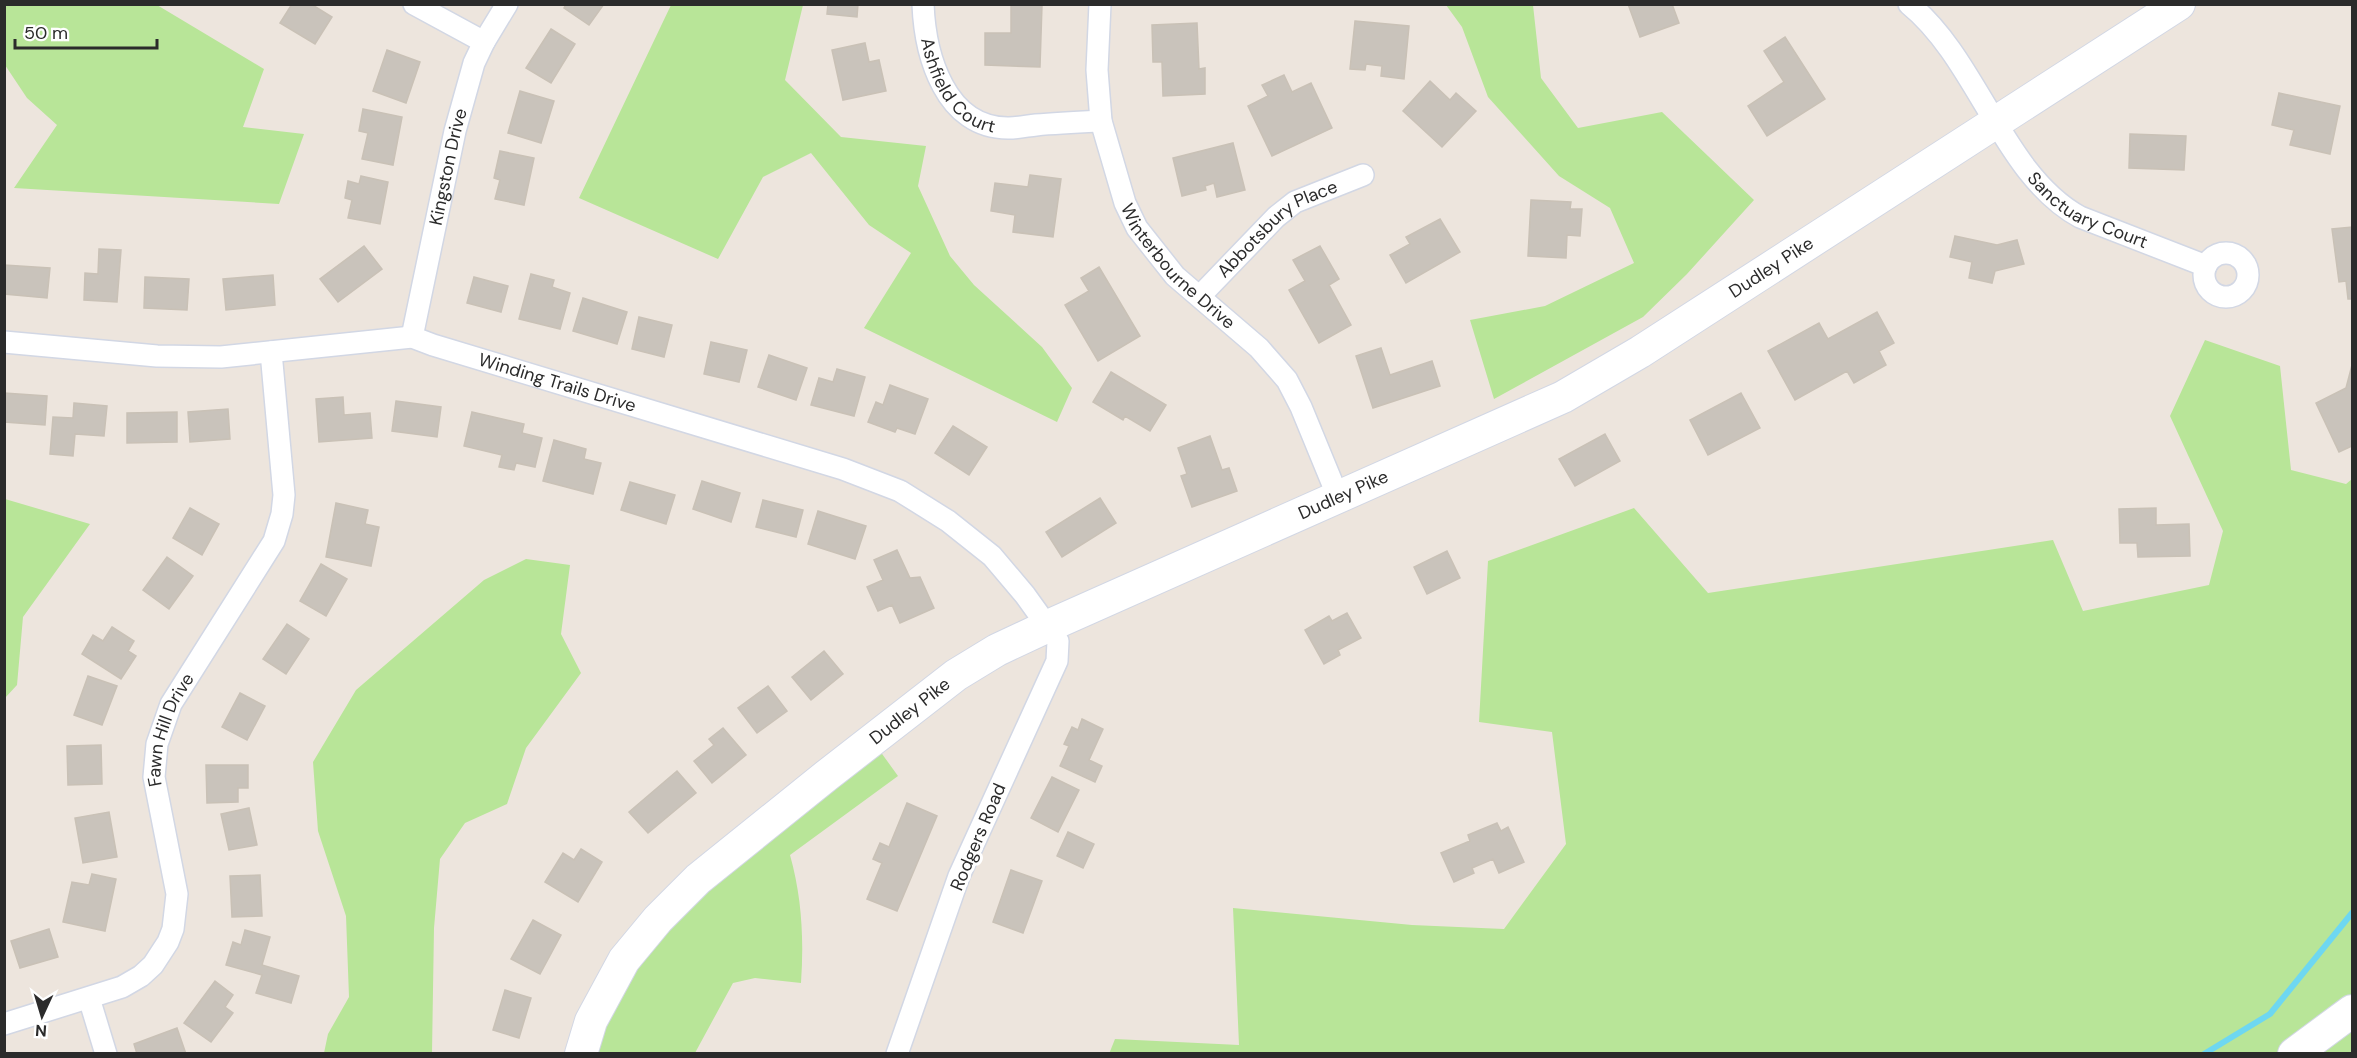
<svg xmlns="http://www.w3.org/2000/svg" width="2357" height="1058" font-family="'DM Sans',sans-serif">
<rect width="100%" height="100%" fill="#ede5dd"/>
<path fill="#b8e598" d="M 4,5 L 157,5 L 264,69 L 243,127 L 304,134 L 279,204 L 14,188 L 57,125 L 27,98 L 5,65 Z
M 671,5 L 803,5 L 785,80 L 841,137 L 926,146 L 918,186 L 950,256 L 974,285 L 1042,347 L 1072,388 L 1057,422 L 864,328 L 911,253 L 869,225 L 811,153 L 763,177 L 718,259 L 579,198 Z
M 1446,5 L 1533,5 L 1541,78 L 1578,128 L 1662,112 L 1754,200 L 1687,274 L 1643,317 L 1494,399 L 1470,320 L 1545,306 L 1634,263 L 1610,208 L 1559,176 L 1488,97 L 1462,27 Z
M 2205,340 L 2280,366 L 2291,470 L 2346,484 L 2352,479 L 2352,1053 L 1109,1054 L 1115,1039 L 1239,1045 L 1233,908 L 1412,925 L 1504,929 L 1566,844 L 1552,732 L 1479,722 L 1488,561 L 1634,508 L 1708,593 L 2053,540 L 2083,611 L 2209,585 L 2223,531 L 2170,416 Z
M 5,499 L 90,524 L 23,617 L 17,685 L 5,698 Z
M 526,559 L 570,565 L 561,634 L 581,673 L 526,748 L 507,804 L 465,823 L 440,859 L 434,928 L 432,1053 L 324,1053 L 328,1034 L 349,997 L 346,916 L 318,831 L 313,762 L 356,690 L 484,580 Z
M 872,740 L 898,776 L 790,855 C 802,898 804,939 801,983 L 755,978 L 733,983 L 695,1053 L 581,1054 L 624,960 Z"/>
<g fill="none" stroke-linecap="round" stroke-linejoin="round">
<path stroke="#6ed7f1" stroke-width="6" d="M 2204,1054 L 2270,1014 L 2352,913"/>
</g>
<path fill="#c9c3bb" stroke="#c9c1b6" stroke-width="1.5" d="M 292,4 L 311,4 L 332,17 L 315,44 L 280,23 Z
M 566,4 L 604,4 L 589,25 L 564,8 Z
M 828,4 L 858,4 L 857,17 L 827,14 Z
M 1011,4 L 1042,5 L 1040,67 L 985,65 L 985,33 L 1011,33 Z
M 1628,4 L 1672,4 L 1679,23 L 1640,37 Z
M 1355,21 L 1409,26 L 1404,79 L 1381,76 L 1382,66 L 1366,64 L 1365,70 L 1350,69 Z
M 1197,23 L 1199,69 L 1205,68 L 1205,94 L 1163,96 L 1162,62 L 1153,62 L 1152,25 Z
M 551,29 L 575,44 L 551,83 L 526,68 Z
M 1785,37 L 1825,99 L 1767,136 L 1748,106 L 1784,82 L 1764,51 Z
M 865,43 L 869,62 L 879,60 L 886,91 L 843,100 L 832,50 Z
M 387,50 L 420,62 L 406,103 L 373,91 Z
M 1284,75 L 1292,92 L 1311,83 L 1332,128 L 1272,156 L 1248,106 L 1268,96 L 1262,85 Z
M 1430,81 L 1450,100 L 1456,93 L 1476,111 L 1442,147 L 1403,111 Z
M 520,91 L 554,101 L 541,143 L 508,133 Z
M 2279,93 L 2340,106 L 2330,154 L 2290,145 L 2294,130 L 2272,125 Z
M 363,109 L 402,117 L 393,165 L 362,159 L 368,133 L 359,131 Z
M 2130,134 L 2186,136 L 2184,170 L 2129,168 Z
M 1233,143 L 1245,190 L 1217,197 L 1214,183 L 1205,186 L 1206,190 L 1182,196 L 1173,158 Z
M 500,151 L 534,158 L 524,205 L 495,199 L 500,180 L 494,178 Z
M 1030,175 L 1061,179 L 1053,237 L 1013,232 L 1015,215 L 991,211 L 995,183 L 1028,187 Z
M 361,176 L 388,182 L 380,224 L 348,218 L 352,200 L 345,198 L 348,181 L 359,184 Z
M 1531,200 L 1571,202 L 1570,209 L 1582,209 L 1580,236 L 1567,235 L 1566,258 L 1528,256 Z
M 1440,219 L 1460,252 L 1406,283 L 1390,255 L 1410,244 L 1406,237 Z
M 2352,227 L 2352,299 L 2348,299 L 2346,281 L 2339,282 L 2332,229 Z
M 1955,236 L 1997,245 L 2017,240 L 2024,264 L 1995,271 L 1992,283 L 1969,278 L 1972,262 L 1950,257 Z
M 364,246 L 382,269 L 338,302 L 320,279 Z
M 1320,246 L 1339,279 L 1329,285 L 1351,325 L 1319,343 L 1289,290 L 1305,281 L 1293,260 Z
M 99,249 L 121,250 L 117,302 L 84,300 L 85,273 L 98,274 Z
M 4,265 L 50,268 L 47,298 L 4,294 Z
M 1099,267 L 1140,336 L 1098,361 L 1065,305 L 1089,291 L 1081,278 Z
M 531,274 L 554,280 L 552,287 L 570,293 L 560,329 L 519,319 Z
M 273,275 L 275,305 L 226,310 L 223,279 Z
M 145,277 L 189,279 L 187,310 L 144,308 Z
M 474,277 L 508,286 L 501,312 L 467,303 Z
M 583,298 L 627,312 L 617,344 L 573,331 Z
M 1877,312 L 1894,343 L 1879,351 L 1886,365 L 1854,383 L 1847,371 L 1795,400 L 1768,351 L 1819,323 L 1828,339 Z
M 639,317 L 672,325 L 664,357 L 632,349 Z
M 711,342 L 747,350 L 739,382 L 704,374 Z
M 1381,348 L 1390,375 L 1432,361 L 1440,386 L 1373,408 L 1356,356 Z
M 769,355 L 807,368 L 796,400 L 758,387 Z
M 2352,365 L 2352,446 L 2339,452 L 2316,403 L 2346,388 Z
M 837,369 L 865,377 L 854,416 L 811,405 L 819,378 L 833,382 Z
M 1111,372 L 1166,405 L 1150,431 L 1125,416 L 1123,420 L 1093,402 Z
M 890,385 L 928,399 L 915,434 L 897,428 L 895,432 L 868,422 L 876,402 L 883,405 Z
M 4,393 L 47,396 L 45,425 L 4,422 Z
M 1741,393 L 1760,428 L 1708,455 L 1690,420 Z
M 343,397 L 344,415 L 370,413 L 372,438 L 319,442 L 316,399 Z
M 396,401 L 441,407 L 437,437 L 392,431 Z
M 74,403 L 107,406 L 104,436 L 75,434 L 73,456 L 50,454 L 53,417 L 73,418 Z
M 228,409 L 230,439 L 190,442 L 188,412 Z
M 177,412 L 177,442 L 127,443 L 127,413 Z
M 472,412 L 524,424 L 522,433 L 542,438 L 535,467 L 516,463 L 514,470 L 499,467 L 502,455 L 464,446 Z
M 953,426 L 987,447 L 969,475 L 935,453 Z
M 1605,434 L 1620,461 L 1575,486 L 1559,459 Z
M 1210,436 L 1222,470 L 1229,468 L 1237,491 L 1192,507 L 1181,476 L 1187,474 L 1178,448 Z
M 554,440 L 586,449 L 584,459 L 601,463 L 593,494 L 543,481 Z
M 702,481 L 740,493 L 731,522 L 693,509 Z
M 630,482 L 675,495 L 666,524 L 621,510 Z
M 1100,498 L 1116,523 L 1062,557 L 1046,532 Z
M 763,500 L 803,510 L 796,537 L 756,527 Z
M 336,503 L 368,510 L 365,524 L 379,527 L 371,566 L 326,557 Z
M 190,508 L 219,524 L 202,555 L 173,538 Z
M 2156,508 L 2156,525 L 2189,524 L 2190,556 L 2138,557 L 2137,543 L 2120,543 L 2119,509 Z
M 818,511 L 866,526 L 855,559 L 808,544 Z
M 897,550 L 910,578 L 920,577 L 934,608 L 900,623 L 892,605 L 878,611 L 867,587 L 883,580 L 874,560 Z
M 1447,551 L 1460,578 L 1427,594 L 1414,567 Z
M 167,557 L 193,576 L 169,609 L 143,590 Z
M 321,564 L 347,579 L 326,616 L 300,601 Z
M 1347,613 L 1361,638 L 1338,650 L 1340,655 L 1324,664 L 1305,630 L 1329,616 L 1332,621 Z
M 287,624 L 309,639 L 286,674 L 263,659 Z
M 112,627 L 134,641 L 128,651 L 136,656 L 121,679 L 82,654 L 93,635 L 103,641 Z
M 824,651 L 843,674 L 811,700 L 792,677 Z
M 88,676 L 117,686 L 102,725 L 74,715 Z
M 768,686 L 787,711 L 757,733 L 738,708 Z
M 240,693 L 265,706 L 247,740 L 222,727 Z
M 1082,719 L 1103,729 L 1089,760 L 1102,766 L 1095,782 L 1060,766 L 1069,746 L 1064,744 L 1072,727 L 1078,730 Z
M 723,728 L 746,755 L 712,783 L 694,761 L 714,745 L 709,739 Z
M 101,745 L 102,784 L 68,785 L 67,746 Z
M 206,765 L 248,765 L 248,788 L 238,788 L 238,802 L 207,803 Z
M 677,771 L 696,793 L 648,833 L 629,812 Z
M 1052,777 L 1079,790 L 1058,832 L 1031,818 Z
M 907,803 L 937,816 L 897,911 L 867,899 L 882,863 L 873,859 L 880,843 L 889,847 Z
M 249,808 L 257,845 L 229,850 L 221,814 Z
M 109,812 L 117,857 L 83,863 L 75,818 Z
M 1497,823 L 1501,831 L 1508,827 L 1524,862 L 1499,873 L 1493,859 L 1472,868 L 1474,873 L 1454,882 L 1441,853 L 1470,841 L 1468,835 Z
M 1068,832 L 1094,844 L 1083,868 L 1057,856 Z
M 581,849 L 602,862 L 578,902 L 545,882 L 563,853 L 574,860 Z
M 1011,870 L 1042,881 L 1023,933 L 993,922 Z
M 92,874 L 116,879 L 105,931 L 63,922 L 72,882 L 89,885 Z
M 260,875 L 262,916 L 232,917 L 230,876 Z
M 533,920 L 561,935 L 540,974 L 511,959 Z
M 49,929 L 58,957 L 20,968 L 11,941 Z
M 245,930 L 270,937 L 262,965 L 299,976 L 291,1003 L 256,993 L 262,975 L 226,965 L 233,942 L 241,945 Z
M 215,981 L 233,995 L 225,1007 L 233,1013 L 211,1042 L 184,1023 Z
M 505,990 L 531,998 L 519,1038 L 493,1030 Z
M 177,1028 L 186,1054 L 137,1054 L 134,1044 Z"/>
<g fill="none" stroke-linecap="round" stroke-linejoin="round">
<defs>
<g id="street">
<path d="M 414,4 L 484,42"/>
<path id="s1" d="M 923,4 C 925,55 945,129 1009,128 C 1018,128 1027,126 1036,125 C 1058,123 1080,122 1101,121"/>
<path id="s2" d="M 1100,4 L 1097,70 L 1101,121 L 1125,203 L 1137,228 L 1175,276 L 1259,348 L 1287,380 L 1301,407 L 1338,497"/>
<path id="s3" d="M 1909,4 C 1978,60 2003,175 2080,217 L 2206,266"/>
<circle cx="2226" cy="275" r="22"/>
<path id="s4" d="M 1200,296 L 1276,217 L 1295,202 L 1363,175"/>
<path id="s5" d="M 412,337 L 455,131 L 474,63 L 484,42 L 507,4"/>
<path id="s6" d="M 4,342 L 157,356 L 221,357 L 412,337 L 433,345 L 843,469 L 900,491 L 948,521 L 992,556 L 1025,595 L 1058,641 L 1057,661 L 959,876 L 897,1054"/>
<path d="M 89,998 L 106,1054"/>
<path id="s7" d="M 4,1024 L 122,987 L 141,976 L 153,965 L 168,942 L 173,929 L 177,894 L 154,777 L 157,744 L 171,704 L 274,541 L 282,514 L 284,495 L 271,352"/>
</g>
<g id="secondary">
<path id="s8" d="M 581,1054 L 591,1021 L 624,960 L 658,919 L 698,879 L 826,776 L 956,675 L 997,650 L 1046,627 L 1563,397 L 1640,352 L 2179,4"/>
<path d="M 2294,1054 L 2352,1011"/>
</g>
</defs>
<use href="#street" stroke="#d2d7e4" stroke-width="24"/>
<use href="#secondary" stroke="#d2d7e4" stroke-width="34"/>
<use href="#street" stroke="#fff" stroke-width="21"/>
<use href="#secondary" stroke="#fff" stroke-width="32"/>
</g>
<g text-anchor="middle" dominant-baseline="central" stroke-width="6" stroke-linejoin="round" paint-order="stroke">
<g font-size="18" fill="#2b2b2b" stroke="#fff">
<text stroke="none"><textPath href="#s1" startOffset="94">Ashfield Court</textPath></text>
<text stroke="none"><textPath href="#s5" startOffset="174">Kingston Drive</textPath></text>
<text stroke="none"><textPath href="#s3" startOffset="279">Sanctuary Court</textPath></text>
<text stroke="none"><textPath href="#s4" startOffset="104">Abbotsbury Place</textPath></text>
<text stroke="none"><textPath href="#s2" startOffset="286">Winterbourne Drive</textPath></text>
<text stroke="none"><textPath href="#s8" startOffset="1456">Dudley Pike</textPath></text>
<text stroke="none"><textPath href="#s6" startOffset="562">Winding Trails Drive</textPath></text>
<text stroke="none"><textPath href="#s8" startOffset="970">Dudley Pike</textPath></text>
<text stroke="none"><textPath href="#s8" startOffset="484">Dudley Pike</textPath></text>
<text stroke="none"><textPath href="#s7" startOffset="408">Fawn Hill Drive</textPath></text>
<text transform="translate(978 837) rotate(-67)">Rodgers Road</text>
</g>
</g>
<rect width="2357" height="1058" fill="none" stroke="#2b2b2b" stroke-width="12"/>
<g transform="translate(42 1016) rotate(184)" stroke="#ffffff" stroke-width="4.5" paint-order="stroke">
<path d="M0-4.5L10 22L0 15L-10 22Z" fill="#2b2b2b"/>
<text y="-9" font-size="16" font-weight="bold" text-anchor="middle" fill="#2b2b2b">N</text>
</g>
<path d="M15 39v9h142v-9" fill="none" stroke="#2b2b2b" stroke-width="3"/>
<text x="24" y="39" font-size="18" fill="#2b2b2b" stroke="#ffffff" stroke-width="4.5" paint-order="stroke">50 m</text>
</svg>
